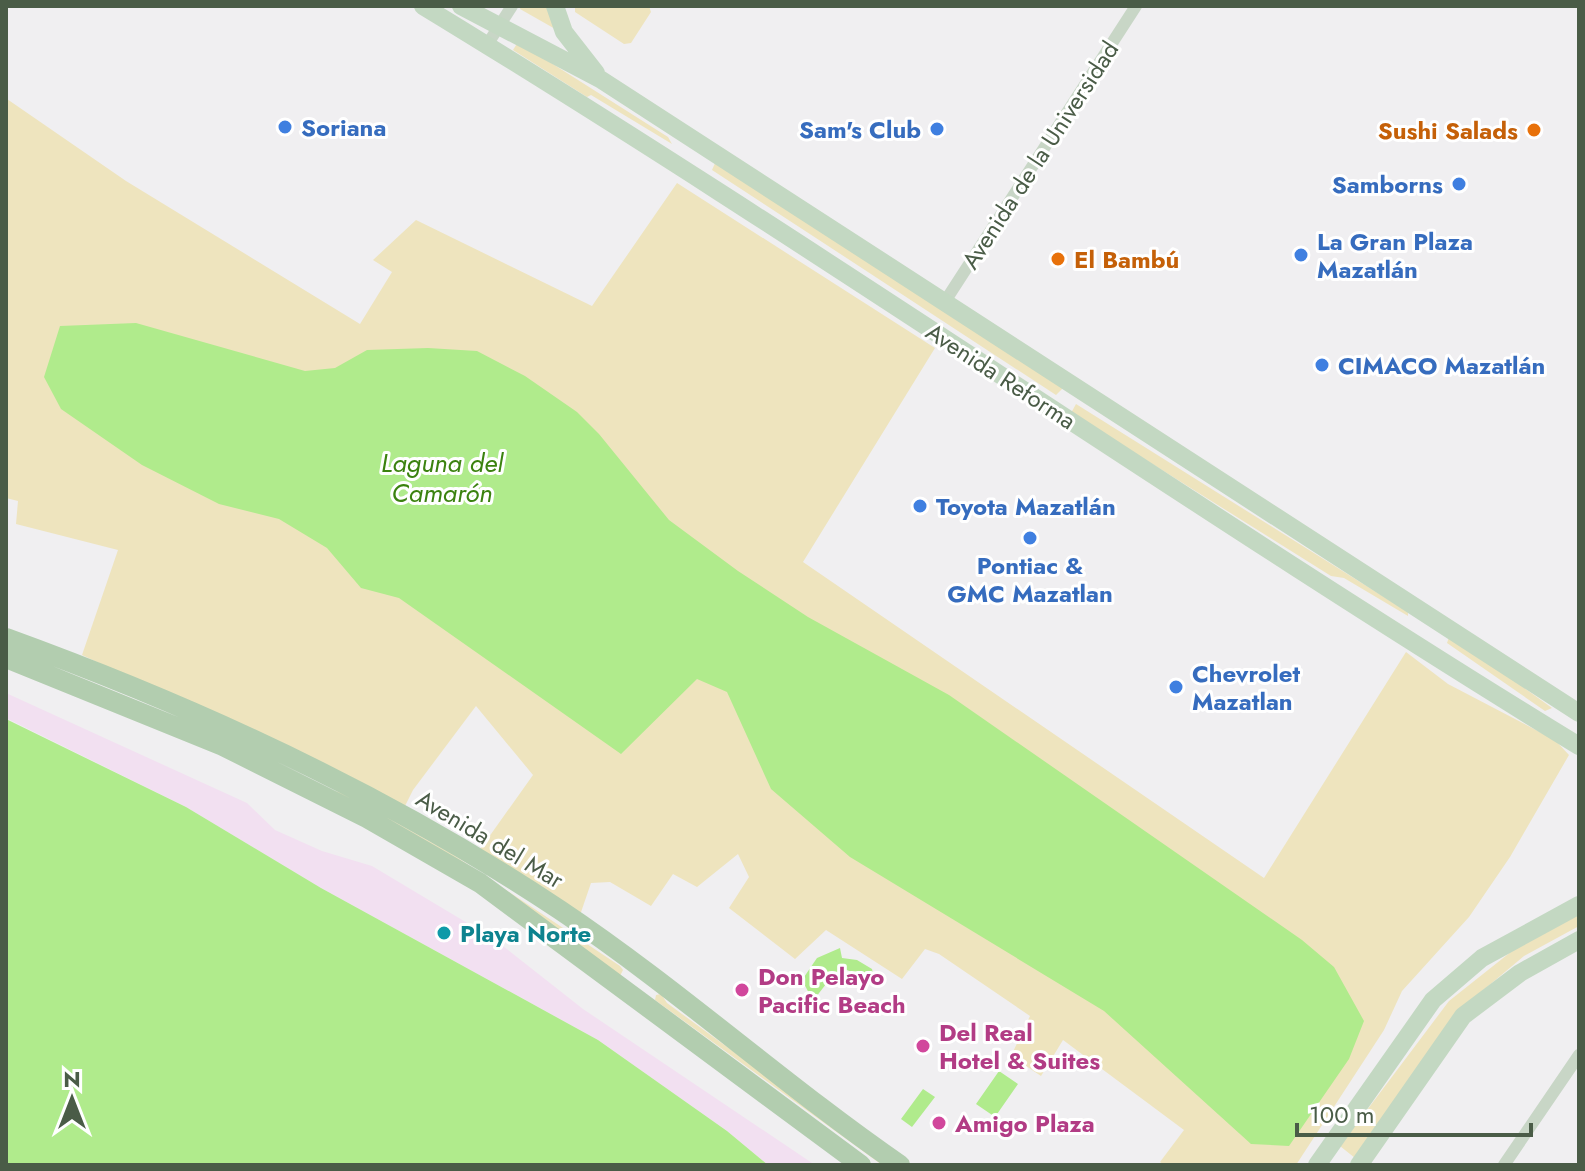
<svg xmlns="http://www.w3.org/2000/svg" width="1585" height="1171" font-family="Jost,sans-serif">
<rect width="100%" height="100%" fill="#f0eff1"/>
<path fill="#eee4be" d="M 521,6 L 553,6 L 564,34 L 520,9 Z
M 575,6 L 649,6 L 651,12 L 631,43 L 624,44 L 575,12 Z
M 518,42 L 668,137 L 672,144 L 591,95 L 587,97 L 513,50 Z
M 7,99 L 126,181 L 360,324 L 392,272 L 373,260 L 416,220 L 592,306 L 677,183 L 935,348 L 803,562 L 1264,878 L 1406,652 L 1448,684 L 1555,740 L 1569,755 L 1510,857 L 1469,917 L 1402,991 L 1384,1030 L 1296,1165 L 1164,1165 L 1160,1162 L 1184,1130 L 1063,1040 L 1041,1076 L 1011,1056 L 1030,1016 L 939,954 L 925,949 L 902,979 L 826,930 L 795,959 L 729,908 L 749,877 L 738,854 L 697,887 L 673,874 L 651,906 L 610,882 L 591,883 L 579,918 L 479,851 L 533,775 L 476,706 L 413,790 L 404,808 L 82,655 L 118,550 L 16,524 L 18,501 L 6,498 Z
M 716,161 L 1063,388 L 1056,395 L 712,170 Z
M 1076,404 L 1408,612 L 1408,616 L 1344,578 L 1331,576 L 1071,413 Z
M 1453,636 L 1552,708 L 1545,711 L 1447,643 L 1449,637 Z
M 333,791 L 344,793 L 452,854 L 620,966 L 623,970 L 620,976 Z
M 1579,911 L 1579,926 L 1524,956 L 1462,1008 L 1355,1158 L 1340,1146 L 1449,1001 L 1512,951 Z
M 661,994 L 667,1003 L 888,1165 L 882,1165 L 655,1000 L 656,995 Z"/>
<path fill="#f2e0f1" d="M 6,693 L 247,803 L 275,830 L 322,851 L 372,866 L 494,939 L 583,1009 L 815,1165 L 768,1165 L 727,1131 L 598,1040 L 321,888 L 186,807 L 6,718 Z"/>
<path fill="#b0eb8c" d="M 136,323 L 305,371 L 335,368 L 367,350 L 428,348 L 477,351 L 525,376 L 577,412 L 599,434 L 669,520 L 738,571 L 808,617 L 949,695 L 1302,940 L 1334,967 L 1364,1021 L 1349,1059 L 1289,1146 L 1251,1144 L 1104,1011 L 850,857 L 771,789 L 727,692 L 697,679 L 621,754 L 399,598 L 361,588 L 327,548 L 279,519 L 219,504 L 142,465 L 61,409 L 44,377 L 60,326 Z
M 6,719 L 186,807 L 321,888 L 598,1040 L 727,1131 L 768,1165 L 6,1165 Z
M 840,948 L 842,958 L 857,960 L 872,969 L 874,978 L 871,981 L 847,970 L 833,975 L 816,997 L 811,997 L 802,980 L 817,958 Z
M 999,1071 L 1018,1084 L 995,1117 L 976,1104 Z
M 923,1089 L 935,1097 L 912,1127 L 901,1119 Z"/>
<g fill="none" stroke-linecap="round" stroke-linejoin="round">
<path stroke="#c8d6c6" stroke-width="12" d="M 487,45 L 512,6
M 944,303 L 1136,6
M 1504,1165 L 1579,1055"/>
<path stroke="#c3d8c2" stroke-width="18" d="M 423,6 C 814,244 1189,507 1579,746
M 461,6 L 600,79 L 1579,713
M 555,6 L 564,32 L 596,73
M 1317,1165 L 1433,1000 L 1482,958 L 1579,905
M 1359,1165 L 1463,1016 L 1520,973 L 1579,940"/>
<path stroke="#b2cdaf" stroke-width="20" d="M 6,638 C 199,708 389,796 560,910 C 678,989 784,1085 900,1165
M 6,658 L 223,746 L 367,818 L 480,883 L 861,1165"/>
</g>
<g fill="#3f7fe0" stroke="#fff" stroke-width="3">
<circle cx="285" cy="127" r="8"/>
<circle cx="937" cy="129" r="8"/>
<circle cx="1459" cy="184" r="8"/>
<circle cx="1301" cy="255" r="8"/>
<circle cx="1322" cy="365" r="8"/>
<circle cx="920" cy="506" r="8"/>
<circle cx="1030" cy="538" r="8"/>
<circle cx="1176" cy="687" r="8"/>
</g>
<g fill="#e8710a" stroke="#fff" stroke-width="3">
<circle cx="1534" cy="130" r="8"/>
<circle cx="1058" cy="259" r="8"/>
</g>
<circle fill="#0f9aa8" stroke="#fff" stroke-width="3" cx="444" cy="933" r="8"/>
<g fill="#d1479c" stroke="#fff" stroke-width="3">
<circle cx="742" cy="990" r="8"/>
<circle cx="923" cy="1046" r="8"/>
<circle cx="939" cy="1123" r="8"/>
</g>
<g text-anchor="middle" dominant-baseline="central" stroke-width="6" stroke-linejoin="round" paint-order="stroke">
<g font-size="24" font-weight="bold" fill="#366cbe" stroke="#fff" text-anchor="start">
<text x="301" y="127">Soriana</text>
<text x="921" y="129" text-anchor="end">Sam's Club</text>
<text x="1443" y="184" text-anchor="end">Samborns</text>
<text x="1317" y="241">La Gran Plaza<tspan x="1317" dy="28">Mazatlán</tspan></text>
<text x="1338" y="365">CIMACO Mazatlán</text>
<text x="936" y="506">Toyota Mazatlán</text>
<text x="1030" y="565" text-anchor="middle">Pontiac &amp;<tspan x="1030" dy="28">GMC Mazatlan</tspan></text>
<text x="1192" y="673">Chevrolet<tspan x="1192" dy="28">Mazatlan</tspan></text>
</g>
<g font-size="24" font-weight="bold" fill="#c56008" stroke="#fff" text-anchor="end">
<text x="1518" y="130">Sushi Salads</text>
<text x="1074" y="259" text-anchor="start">El Bambú</text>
</g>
<g font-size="24" fill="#4a5c47" stroke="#fff">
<text transform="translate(1040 155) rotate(-57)">Avenida de la Universidad</text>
<text transform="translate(1001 376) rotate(33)">Avenida Reforma</text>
<text transform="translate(490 839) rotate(31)">Avenida del Mar</text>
</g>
<g font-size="24" font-weight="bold" fill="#0d838f" stroke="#fff" text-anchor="start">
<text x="460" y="933">Playa Norte</text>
</g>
<g font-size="24" font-weight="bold" fill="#b23c85" stroke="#fff" text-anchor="start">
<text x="758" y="976">Don Pelayo<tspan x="758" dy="28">Pacific Beach</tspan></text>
<text x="939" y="1032">Del Real<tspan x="939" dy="28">Hotel &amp; Suites</tspan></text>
<text x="955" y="1123">Amigo Plaza</text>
</g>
<g font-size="26" font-style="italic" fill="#3b820f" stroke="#fff">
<text x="442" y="463">Laguna del<tspan x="442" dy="30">Camarón</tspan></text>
</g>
</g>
<rect width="1585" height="1171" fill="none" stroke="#4a5c47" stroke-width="16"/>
<g transform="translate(72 1099)" stroke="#ffffff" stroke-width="6" paint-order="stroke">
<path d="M0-6L14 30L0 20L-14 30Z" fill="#4a5c47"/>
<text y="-12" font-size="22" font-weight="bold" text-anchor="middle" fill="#4a5c47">N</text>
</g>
<path d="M1297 1123v12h234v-12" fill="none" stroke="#4a5c47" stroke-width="4"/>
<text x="1309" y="1123" font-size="24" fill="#4a5c47" stroke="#ffffff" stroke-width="6" paint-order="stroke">100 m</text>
</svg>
